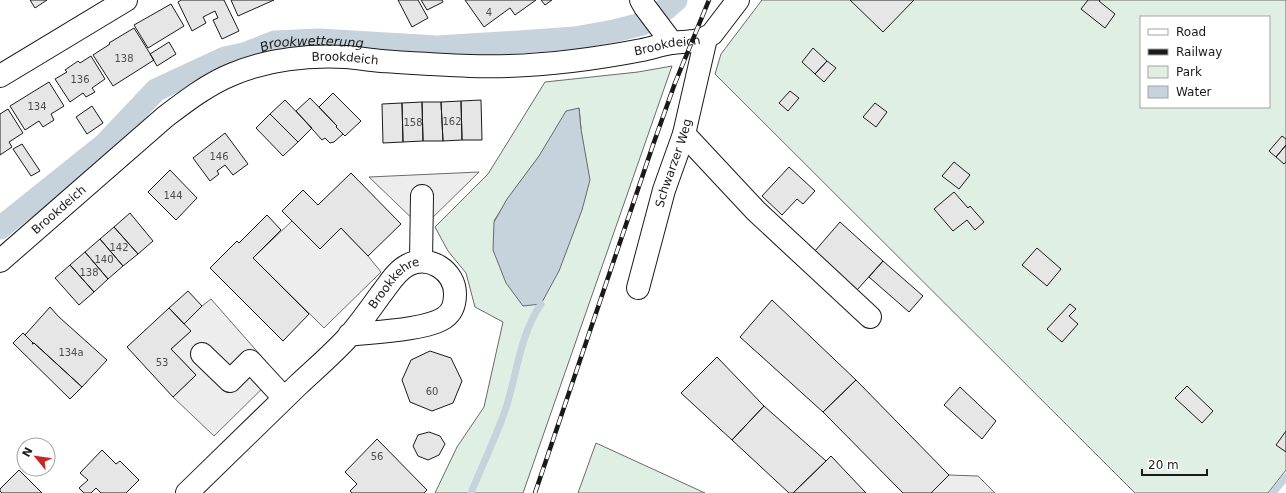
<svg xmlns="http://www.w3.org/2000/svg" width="1286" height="493" font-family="'DejaVu Sans',sans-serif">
<rect width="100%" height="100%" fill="#fff"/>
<path fill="#e0efe3" stroke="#6a6a6a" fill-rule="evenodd" d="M 762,0 L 1286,0 L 1286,470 L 1268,493 L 1135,493 L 715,74 L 721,54 ZM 1141,17 L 1269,17 L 1269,107 L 1141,107 Z
M 672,66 L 523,493 L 435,493 L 457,447 L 484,407 L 503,322 L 475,307 L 466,273 L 448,251 L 435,227 L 488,174 L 545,82 L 638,72 ZM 579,108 L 581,129 L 494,221 C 518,181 549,145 579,108 Z
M 596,443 L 705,493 L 578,493 Z"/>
<path fill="#ededed" stroke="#6a6a6a" d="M 479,172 L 422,228 L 369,177 Z
M 292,221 L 320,249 L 341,228 L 368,256 L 381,272 L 324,328 L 253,258 Z
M 211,299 L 277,374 L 214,436 L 173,397 L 196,375 L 171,349 L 191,331 L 184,324 L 202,306 Z
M 949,475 L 978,476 L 995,493 L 931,493 Z"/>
<path fill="#c6d2dc" stroke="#6a6a6a" d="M 579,108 L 581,129 L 590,180 L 582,210 L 559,271 L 541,304 L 523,306 L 506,283 L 493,250 L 494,222 L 507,199 L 539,156 L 566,111 Z"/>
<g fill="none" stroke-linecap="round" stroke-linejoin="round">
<path stroke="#c6d2dc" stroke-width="7" d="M 471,493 C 482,466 495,439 505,411 C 517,376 519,336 541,304
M 1273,493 L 1286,477"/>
<path stroke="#c6d2dc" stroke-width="23" id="s1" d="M 0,228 L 105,144 L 156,90 L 225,58 L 244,54 L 275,42 L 319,40 L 437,47 L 519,42 L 575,38 L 614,31 L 642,24 L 667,8 L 676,0"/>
</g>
<path fill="#e6e6e6" stroke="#1a1a1a" d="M 30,0 L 47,0 L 35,8 Z
M 181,0 L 224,0 L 239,31 L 222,39 L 213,20 L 218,18 L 215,11 L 203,17 L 206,23 L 192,31 L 178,2 Z
M 231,0 L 274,0 L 238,16 Z
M 398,0 L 418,0 L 428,18 L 412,27 Z
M 421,0 L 442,0 L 443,2 L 427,10 Z
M 465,0 L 536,0 L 515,15 L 510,8 L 484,27 Z
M 541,0 L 552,0 L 545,5 Z
M 850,0 L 914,0 L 883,32 Z
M 1088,0 L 1100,0 L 1099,1 L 1115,14 L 1105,28 L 1081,9 Z
M 171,4 L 184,26 L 148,48 L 134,25 Z
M 134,28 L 154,60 L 113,86 L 93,55 L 110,44 L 109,43 Z
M 169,42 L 176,54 L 157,66 L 150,54 Z
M 813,48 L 827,61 L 815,74 L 802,62 Z
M 91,56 L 105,79 L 92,88 L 95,92 L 86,97 L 83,93 L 70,102 L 55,79 L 67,72 L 65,70 L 78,61 L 80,63 Z
M 827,61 L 836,68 L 824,82 L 815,74 Z
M 49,82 L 64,106 L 51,114 L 54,120 L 43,127 L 39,121 L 25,130 L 10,106 Z
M 790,91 L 799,98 L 788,111 L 779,103 Z
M 333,93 L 361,121 L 345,136 L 336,127 L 337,126 L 319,107 Z
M 310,98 L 337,126 L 336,127 L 343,134 L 334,142 L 330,143 L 325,138 L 322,140 L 296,111 Z
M 285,100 L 312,128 L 298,142 L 270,114 Z
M 481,100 L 482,140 L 462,140 L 461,101 Z
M 461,101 L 462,140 L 443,141 L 441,102 Z
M 422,102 L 423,141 L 403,142 L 402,103 Z
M 422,102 L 441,102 L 443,141 L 423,141 Z
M 402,103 L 403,142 L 383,143 L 382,104 Z
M 875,103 L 887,112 L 876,127 L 863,117 Z
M 92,106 L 103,123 L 87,134 L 76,117 Z
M 8,109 L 23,133 L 9,142 L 12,147 L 0,155 L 0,114 Z
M 270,114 L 298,142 L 283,156 L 256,128 Z
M 225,133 L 248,164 L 233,175 L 225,165 L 217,171 L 219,174 L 210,181 L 193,158 Z
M 1282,136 L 1286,139 L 1286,145 L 1276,157 L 1269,151 Z
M 22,144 L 40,171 L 31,176 L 13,149 Z
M 1286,145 L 1286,162 L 1284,164 L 1276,157 Z
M 954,162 L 970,175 L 959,189 L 942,176 Z
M 789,167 L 815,191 L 803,204 L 797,199 L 782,215 L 762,196 Z
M 170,170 L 197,198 L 176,220 L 148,192 Z
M 351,173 L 401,224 L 368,256 L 341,228 L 320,249 L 282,211 L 303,190 L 318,205 Z
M 954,192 L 968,208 L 970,206 L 984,222 L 975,230 L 967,220 L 953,231 L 934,209 Z
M 130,213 L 153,241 L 138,254 L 114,227 Z
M 267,215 L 281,230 L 253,258 L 309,314 L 283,341 L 210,268 L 237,241 L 239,243 Z
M 840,222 L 883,261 L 857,290 L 814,252 Z
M 114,227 L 138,254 L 123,266 L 100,239 Z
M 100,239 L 123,266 L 108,279 L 85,252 Z
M 1037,248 L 1061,269 L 1047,286 L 1022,265 Z
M 85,252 L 108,279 L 94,292 L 70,265 Z
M 883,261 L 923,296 L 909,312 L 869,277 Z
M 70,265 L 94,292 L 79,305 L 55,278 Z
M 188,291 L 202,306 L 184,324 L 169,308 Z
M 772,300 L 856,380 L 823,412 L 740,337 Z
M 1070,304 L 1076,309 L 1069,316 L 1078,324 L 1062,342 L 1047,329 Z
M 50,307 L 59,317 L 107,360 L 82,387 L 34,343 L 32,344 L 33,343 L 25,335 Z
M 169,308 L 191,331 L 171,349 L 196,375 L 173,397 L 127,347 Z
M 23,333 L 33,343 L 32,344 L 34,343 L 82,387 L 70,399 L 13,343 Z
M 430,351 L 451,358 L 462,381 L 453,403 L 432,411 L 410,402 L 402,380 L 411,360 Z
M 717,357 L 764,406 L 732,440 L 681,393 Z
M 856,380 L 949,475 L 931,493 L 903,493 L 823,412 Z
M 1187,386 L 1213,411 L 1202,423 L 1175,398 Z
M 960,387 L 996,421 L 982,439 L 944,405 Z
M 764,406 L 826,461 L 793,493 L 789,493 L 732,440 Z
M 1286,431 L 1286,452 L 1276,445 Z
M 429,432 L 440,436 L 445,444 L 439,455 L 428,460 L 418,456 L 413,446 L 418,435 Z
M 377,439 L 427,490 L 424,493 L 352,493 L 350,491 L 357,484 L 345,472 Z
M 102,450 L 116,464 L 120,461 L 139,480 L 126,493 L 101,493 L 96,488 L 91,493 L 84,493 L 79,488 L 88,480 L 80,473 Z
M 831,456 L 866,493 L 793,493 L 826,461 Z
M 19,470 L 42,493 L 2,493 L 0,491 L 0,489 Z"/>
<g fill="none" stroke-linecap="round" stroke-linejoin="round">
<defs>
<g id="minor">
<path d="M 641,0 L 645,7 L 672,43"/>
<path d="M 684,134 L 756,211 L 870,317"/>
<path id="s2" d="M 0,261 L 165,117 C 186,101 208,84 233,74 C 269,59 308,55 346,57 C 358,58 370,60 382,61 C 412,63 441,65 470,66 C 527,68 585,61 642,50 C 651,48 661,45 671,43 C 686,41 699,43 712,34 L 738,0"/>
<path d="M 421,261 L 422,196"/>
<path id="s3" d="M 638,288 L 664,190 L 684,134 L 706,38"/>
<path d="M 202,354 L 230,381 L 250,361 L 284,398"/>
<path id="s4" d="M 187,493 C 224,457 261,421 298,385 C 315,369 334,353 350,335 C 361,322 371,308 381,294 C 389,284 396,271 408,265 C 429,254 455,271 455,294 C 455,304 453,312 444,318 C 426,330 373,332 349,335"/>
</g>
<path id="major" d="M 0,76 L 126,0"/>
</defs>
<use href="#minor" stroke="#1a1a1a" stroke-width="24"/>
<use href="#major" stroke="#1a1a1a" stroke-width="24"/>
<use href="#minor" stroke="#fff" stroke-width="22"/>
<use href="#major" stroke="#fff" stroke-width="22"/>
<defs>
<path id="rail" d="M 535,493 L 653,145 L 675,83 L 709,0"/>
</defs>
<use href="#rail" stroke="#1a1a1a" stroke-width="4.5"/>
<use href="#rail" stroke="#fff" stroke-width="3" stroke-dasharray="9" stroke-linecap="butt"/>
</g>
<g text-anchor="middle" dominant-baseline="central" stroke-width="3" stroke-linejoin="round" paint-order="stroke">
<g font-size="10" fill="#4d4d4d">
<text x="489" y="12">4</text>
<text x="124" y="58">138</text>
<text x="80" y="79">136</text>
<text x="37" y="106">134</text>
<text x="452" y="121">162</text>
<text x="413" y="122">158</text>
<text x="219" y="156">146</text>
<text x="173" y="195">144</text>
<text x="119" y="247">142</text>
<text x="104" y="259">140</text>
<text x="89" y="272">138</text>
<text x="71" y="352">134a</text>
<text x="162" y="362">53</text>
<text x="432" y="391">60</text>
<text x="377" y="456">56</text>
</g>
<g font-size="12" fill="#1a1a1a" stroke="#fff">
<text stroke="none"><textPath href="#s2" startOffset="738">Brookdeich</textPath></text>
<text stroke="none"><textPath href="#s2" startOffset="414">Brookdeich</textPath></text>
<text stroke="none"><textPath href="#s3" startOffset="130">Schwarzer Weg</textPath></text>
<text stroke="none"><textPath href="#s2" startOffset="78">Brookdeich</textPath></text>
<text stroke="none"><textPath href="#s4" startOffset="296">Brookkehre</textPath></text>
</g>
<g font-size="13" font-style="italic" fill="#1a1a1a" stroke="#fff">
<text stroke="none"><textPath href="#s1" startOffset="374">Brookwetterung</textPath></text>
</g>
</g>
<rect x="1140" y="16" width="130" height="92" fill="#ffffff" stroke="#a3a3a3"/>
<rect x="1148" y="29" width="20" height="6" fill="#ffffff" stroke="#a3a3a3"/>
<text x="1176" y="36" font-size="12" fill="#1a1a1a">Road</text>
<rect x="1148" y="49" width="20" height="6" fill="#1a1a1a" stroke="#a3a3a3"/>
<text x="1176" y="56" font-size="12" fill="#1a1a1a">Railway</text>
<rect x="1148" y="66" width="20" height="12" fill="#e0efe3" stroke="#a3a3a3"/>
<text x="1176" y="76" font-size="12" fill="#1a1a1a">Park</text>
<rect x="1148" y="86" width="20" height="12" fill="#c6d2dc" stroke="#a3a3a3"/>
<text x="1176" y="96" font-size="12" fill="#1a1a1a">Water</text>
<g transform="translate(36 457) rotate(299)"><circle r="19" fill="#ffffff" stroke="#a3a3a3"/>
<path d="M0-3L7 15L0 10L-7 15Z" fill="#c62828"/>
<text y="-6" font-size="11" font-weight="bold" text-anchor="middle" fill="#1a1a1a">N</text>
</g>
<path d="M1142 469v6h65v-6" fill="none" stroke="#1a1a1a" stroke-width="2"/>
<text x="1148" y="469" font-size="12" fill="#1a1a1a" stroke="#ffffff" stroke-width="3" paint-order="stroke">20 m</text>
</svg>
